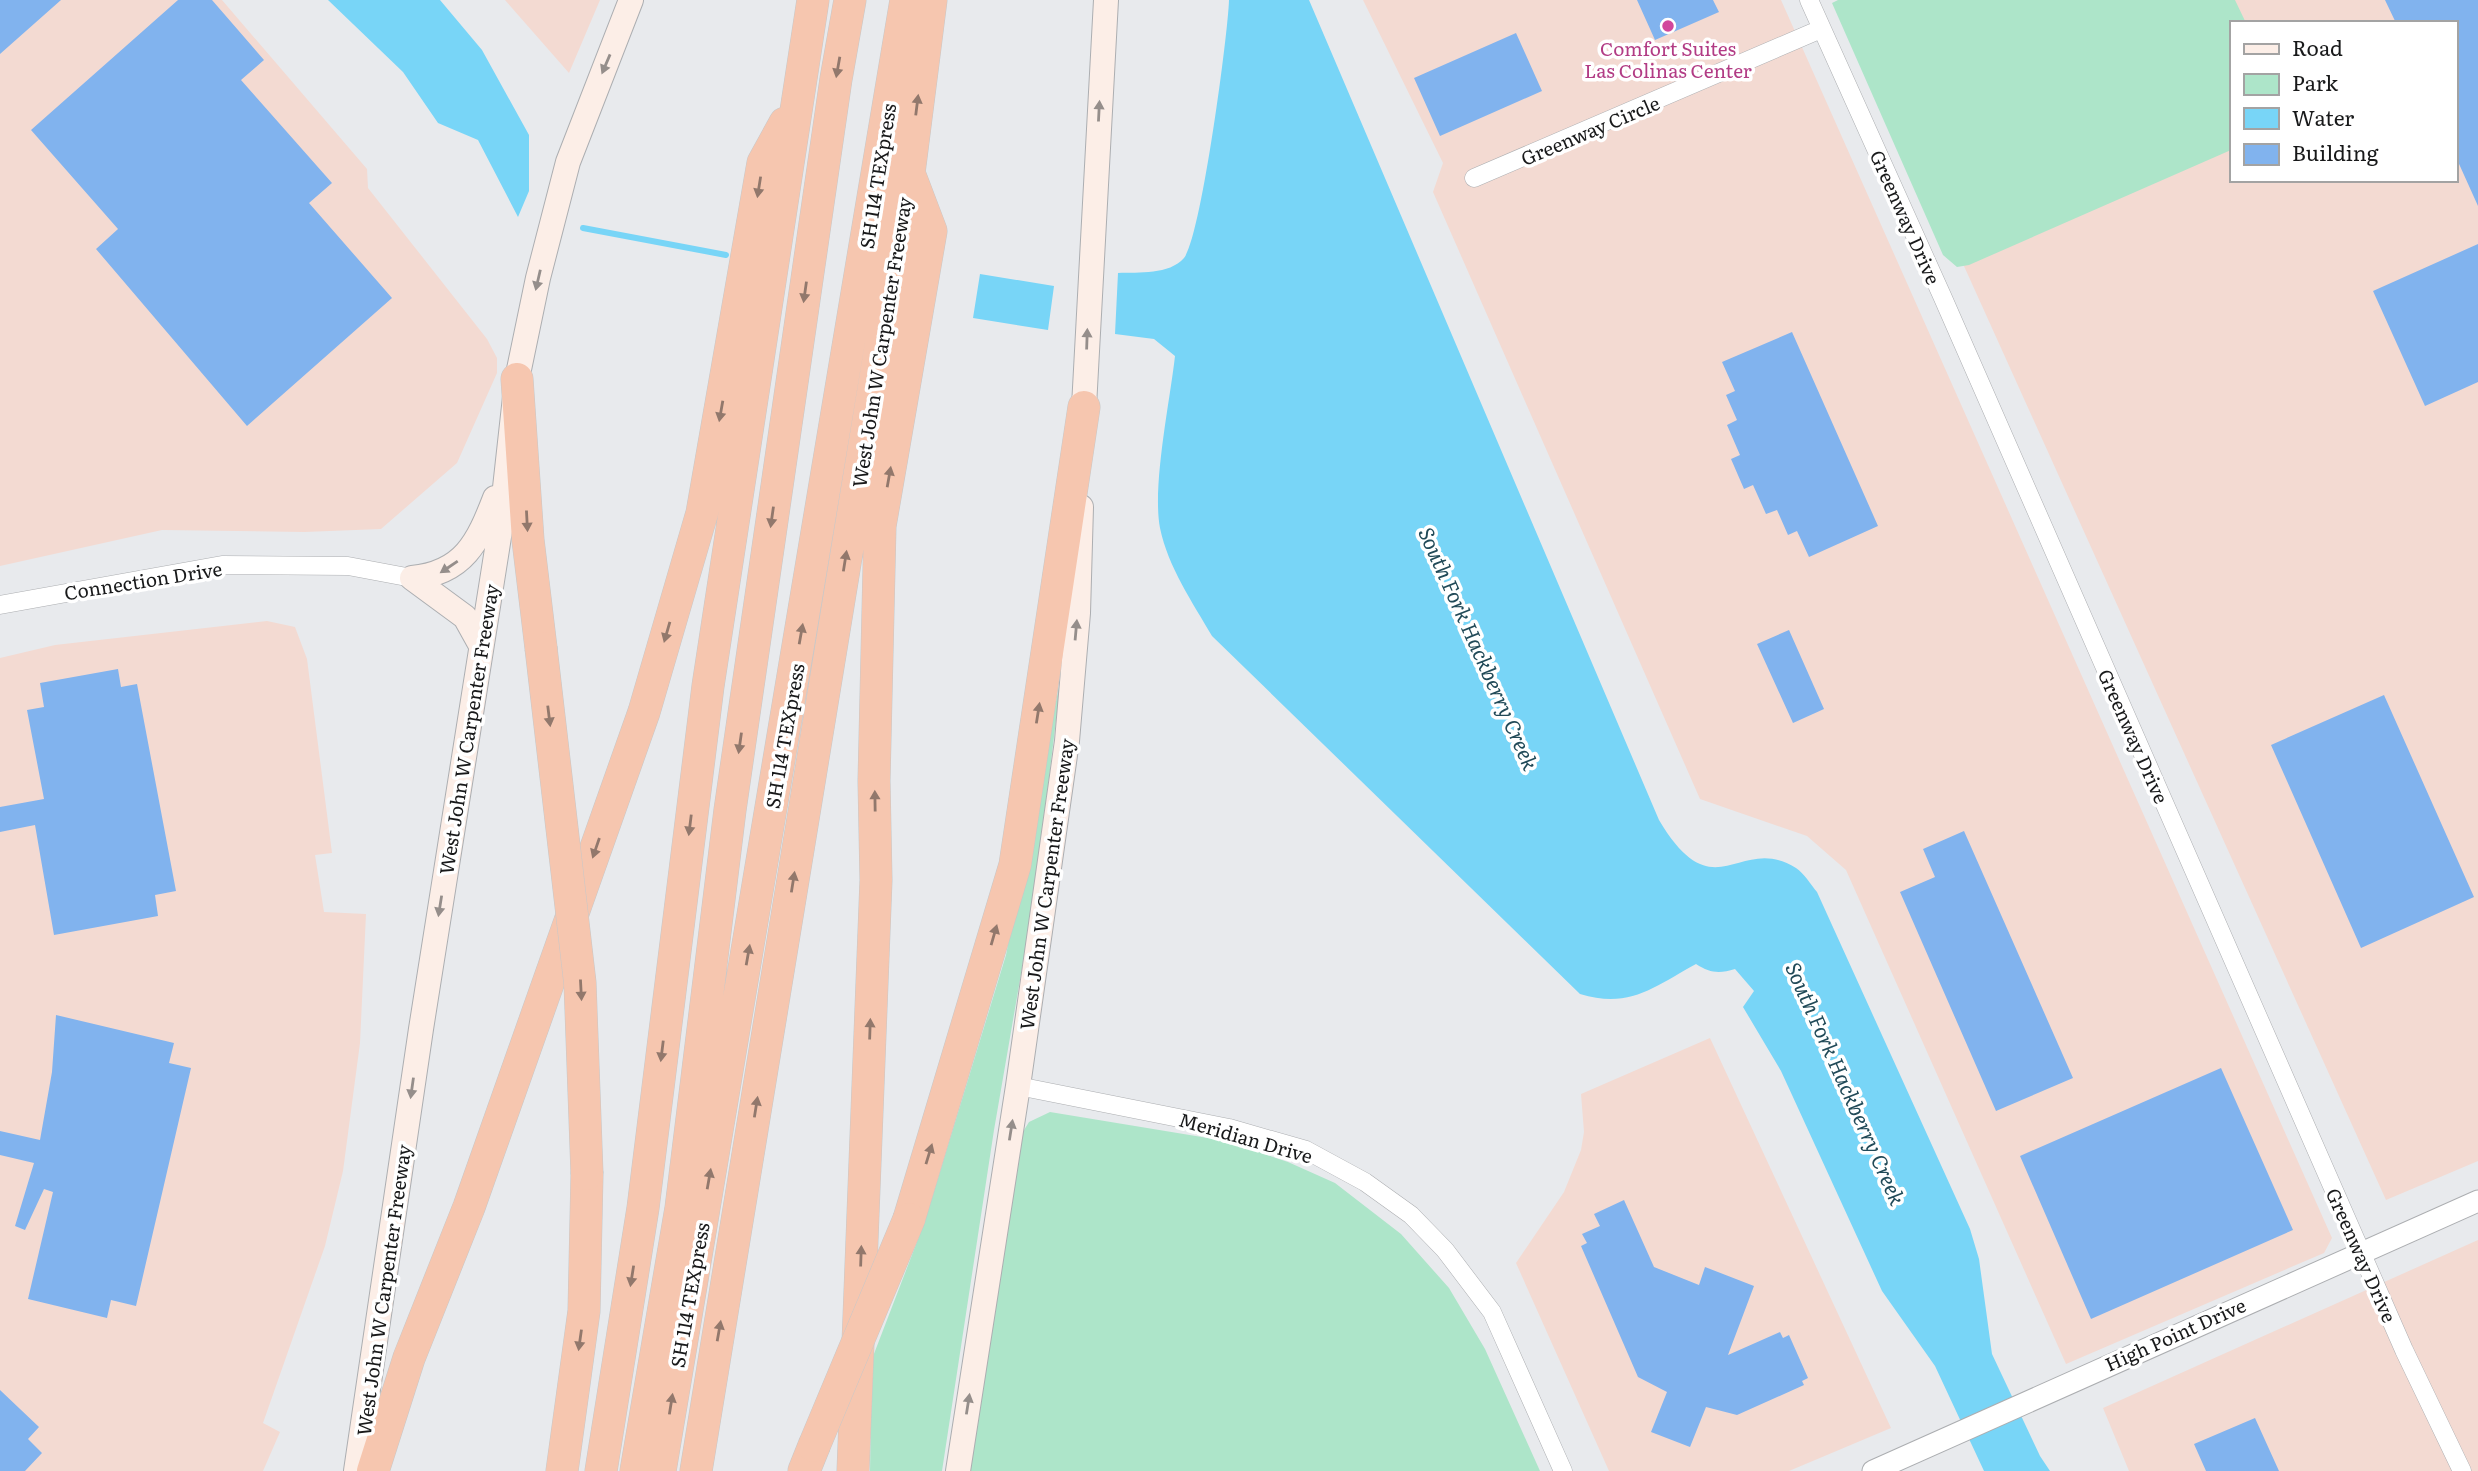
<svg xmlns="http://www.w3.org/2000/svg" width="2478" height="1471" font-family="Literata,serif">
<rect width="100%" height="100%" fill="#e8eaed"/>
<path fill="#f3dad2" d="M 0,0 L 222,0 L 367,169 L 368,188 L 487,339 L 497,358 L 497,373 L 457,463 L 381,529 L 304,532 L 162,530 L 0,566 Z
M 505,0 L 600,0 L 569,73 Z
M 1363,0 L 1781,0 L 2332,1238 L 2324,1253 L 2066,1364 L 1846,870 L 1807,836 L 1700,799 L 1433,192 L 1443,163 Z
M 2229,0 L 2478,0 L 2478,1161 L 2386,1200 L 1959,255 L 2231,137 L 2231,180 L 2455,180 L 2455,23 L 2240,23 Z
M 267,621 L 295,627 L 307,659 L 332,853 L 315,855 L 324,912 L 366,914 L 360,1043 L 343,1171 L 325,1246 L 263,1423 L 280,1432 L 263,1471 L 0,1471 L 0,658 L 55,645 Z
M 1710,1038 L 1891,1428 L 1789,1471 L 1609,1471 L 1516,1263 L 1564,1192 L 1581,1150 L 1584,1132 L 1581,1094 Z
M 2478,1240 L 2478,1471 L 2129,1471 L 2103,1408 Z"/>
<path fill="#ade5c9" d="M 1838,0 L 2235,0 L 2246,23 L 2231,23 L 2231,150 L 1969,265 L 1957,267 L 1943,255 L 1832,3 Z
M 1062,671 L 1035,893 L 994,1130 L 942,1471 L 870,1471 L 872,1359 L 925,1221 L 1006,955 Z
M 1050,1112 L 1226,1141 L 1288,1162 L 1335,1183 L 1401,1234 L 1449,1288 L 1485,1349 L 1540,1471 L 968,1471 L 1021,1135 L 1029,1122 Z"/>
<path fill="#78d5f7" d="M 328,0 L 440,0 L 482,50 L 529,135 L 529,191 L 518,217 L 478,140 L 438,123 L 403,72 Z
M 1229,0 L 1309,0 L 1659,820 C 1715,914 1739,832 1796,868 C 1804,873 1811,885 1817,892 L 1970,1229 L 1979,1259 L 1992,1354 L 2040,1456 L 2050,1471 L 1984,1471 L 1935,1366 L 1882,1291 L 1781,1071 L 1743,1007 L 1754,991 L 1735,969 C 1719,974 1710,973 1696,964 C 1654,987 1630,1009 1580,994 L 1212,636 C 1193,603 1168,567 1160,528 C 1152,486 1170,401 1175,356 L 1154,339 L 1115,334 L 1118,273 C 1139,272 1169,275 1184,258 C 1201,238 1228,35 1229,0 Z
M 980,274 L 1054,286 L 1048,330 L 973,318 Z"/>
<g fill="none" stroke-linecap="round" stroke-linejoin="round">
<path stroke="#78d5f7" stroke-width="6" d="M 583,228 L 726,255"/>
</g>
<path fill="#81b3ee" d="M 0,0 L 61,0 L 0,54 Z
M 178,0 L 212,0 L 264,60 L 241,80 L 332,183 L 309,203 L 392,298 L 247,426 L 96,249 L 118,229 L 31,130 Z
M 1637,0 L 1713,0 L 1719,12 L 1655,40 Z
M 2385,0 L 2478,0 L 2478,206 L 2455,155 L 2455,23 L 2396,23 Z
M 1516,33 L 1542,91 L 1440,136 L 1414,78 Z
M 2478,244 L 2478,382 L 2425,406 L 2373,291 Z
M 1792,332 L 1878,526 L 1809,557 L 1797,531 L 1788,535 L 1777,510 L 1766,514 L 1753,485 L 1744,489 L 1731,459 L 1740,455 L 1727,425 L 1737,420 L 1726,395 L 1735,391 L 1722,362 Z
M 1789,630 L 1824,709 L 1793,723 L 1757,644 Z
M 118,669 L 121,687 L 137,684 L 176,891 L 155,895 L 158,916 L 54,935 L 35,825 L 0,832 L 0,807 L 44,799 L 27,710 L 44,707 L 40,683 Z
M 2384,695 L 2474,897 L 2361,948 L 2271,745 Z
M 1964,831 L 2073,1078 L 1996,1111 L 1900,892 L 1935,877 L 1923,849 Z
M 56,1015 L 174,1043 L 169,1063 L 191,1068 L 136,1306 L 111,1300 L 107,1318 L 28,1299 L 53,1192 L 44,1189 L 25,1230 L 15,1226 L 34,1163 L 0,1155 L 0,1131 L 40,1140 L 52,1072 Z
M 2221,1068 L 2293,1230 L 2091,1319 L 2020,1156 Z
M 1624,1200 L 1654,1267 L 1699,1285 L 1705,1267 L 1754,1286 L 1728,1355 L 1780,1332 L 1783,1338 L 1789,1335 L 1808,1378 L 1802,1381 L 1804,1385 L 1737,1415 L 1706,1407 L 1690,1447 L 1651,1432 L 1667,1392 L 1638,1377 L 1581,1246 L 1587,1243 L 1582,1234 L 1600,1226 L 1594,1214 Z
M 0,1390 L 39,1427 L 28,1439 L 42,1453 L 25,1471 L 0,1471 Z
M 2255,1418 L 2279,1471 L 2206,1471 L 2194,1444 Z"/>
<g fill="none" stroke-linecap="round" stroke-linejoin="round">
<defs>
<path id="minor" d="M 1809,0 L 1943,298 L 2404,1350 L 2462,1471
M 1474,178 L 1821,29
M 0,605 L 222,565 L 348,566 L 412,578
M 1018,1086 L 1229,1128 L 1306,1150 L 1365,1182 L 1411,1215 L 1445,1250 L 1492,1312 L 1563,1471"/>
<path id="tertiary" d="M 1873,1471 L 2478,1201"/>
<path id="secondary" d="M 1083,425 L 1106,0
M 412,578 C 464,573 478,542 495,498
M 412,578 L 465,617 L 480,644
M 356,1471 L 421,1029 L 501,524 L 517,379 L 538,278 L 568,162 L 631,0
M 958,1471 L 1018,1086 L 1067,741 L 1078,613 L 1081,507"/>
<path id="motorway" d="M 517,379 L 528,540 L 541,648
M 909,1219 L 1015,865 L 1084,407
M 373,1471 L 409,1358 L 469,1207 L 644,712 L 702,513 L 763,163 L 785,123
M 562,1471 L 584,1311 L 587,1174
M 601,1471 L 643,1208 L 708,686 L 813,0
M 636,1471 L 681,1208 L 730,810 L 836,79 L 850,0
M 660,1471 L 906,0
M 696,1471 L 909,173 L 931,0
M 804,1471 L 814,1446
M 853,1471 L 876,880 L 874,781 L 880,526 L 931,231 L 909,173"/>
</defs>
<use href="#minor" stroke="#acaeb1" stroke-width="19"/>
<use href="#tertiary" stroke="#acaeb1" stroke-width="23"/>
<use href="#secondary" stroke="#acaeb1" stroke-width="26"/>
<use href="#motorway" stroke="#c8c8c8" stroke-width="33"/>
<use href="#minor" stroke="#fff" stroke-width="18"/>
<use href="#tertiary" stroke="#fff" stroke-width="21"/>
<use href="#secondary" stroke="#fceee7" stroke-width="24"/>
<use href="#motorway" stroke="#f6c6af" stroke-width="32"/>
<defs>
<path id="motorway-bridge" d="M 541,648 L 580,983 L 587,1174
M 814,1446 L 909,1219"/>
</defs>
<use href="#motorway-bridge" stroke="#c8c8c8" stroke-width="33" stroke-linecap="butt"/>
<use href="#motorway-bridge" stroke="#f6c6af" stroke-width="32"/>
</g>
<defs><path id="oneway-solid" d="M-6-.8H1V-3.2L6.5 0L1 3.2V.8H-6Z" transform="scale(1.75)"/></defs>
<g fill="#958e8b">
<use href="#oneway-solid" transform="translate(606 64) rotate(113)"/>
<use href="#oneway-solid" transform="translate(1099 111) rotate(-87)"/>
<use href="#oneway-solid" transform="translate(538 280) rotate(103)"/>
<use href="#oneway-solid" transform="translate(1087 339) rotate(-88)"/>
<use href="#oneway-solid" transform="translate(449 567) rotate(146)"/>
<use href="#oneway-solid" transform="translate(1076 630) rotate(-85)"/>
<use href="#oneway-solid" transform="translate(440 906) rotate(99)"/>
<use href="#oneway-solid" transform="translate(412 1088) rotate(98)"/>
<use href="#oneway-solid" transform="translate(1011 1130) rotate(-81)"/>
<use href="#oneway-solid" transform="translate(968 1404) rotate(-81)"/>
</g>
<g fill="#92786c">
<use href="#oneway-solid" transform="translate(838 67) rotate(100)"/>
<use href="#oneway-solid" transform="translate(917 105) rotate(-83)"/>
<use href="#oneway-solid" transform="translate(759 187) rotate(99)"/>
<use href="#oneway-solid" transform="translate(805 292) rotate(98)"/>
<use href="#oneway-solid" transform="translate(721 411) rotate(100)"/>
<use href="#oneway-solid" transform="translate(889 477) rotate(-80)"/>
<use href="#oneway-solid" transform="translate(772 517) rotate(98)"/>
<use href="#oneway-solid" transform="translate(527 521) rotate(87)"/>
<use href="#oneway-solid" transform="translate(845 561) rotate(-81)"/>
<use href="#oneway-solid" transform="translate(667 632) rotate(106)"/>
<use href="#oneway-solid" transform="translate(801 634) rotate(-80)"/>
<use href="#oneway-solid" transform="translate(1038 713) rotate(-81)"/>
<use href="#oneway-solid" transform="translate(549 716) rotate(83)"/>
<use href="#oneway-solid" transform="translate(740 743) rotate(98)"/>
<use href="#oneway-solid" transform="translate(875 801) rotate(-91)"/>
<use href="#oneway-solid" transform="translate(690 825) rotate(97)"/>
<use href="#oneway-solid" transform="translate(596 848) rotate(109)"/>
<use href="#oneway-solid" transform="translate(793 882) rotate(-81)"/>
<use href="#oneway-solid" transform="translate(994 935) rotate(-74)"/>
<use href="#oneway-solid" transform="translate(748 955) rotate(-80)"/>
<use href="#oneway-solid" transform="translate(581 990) rotate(87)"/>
<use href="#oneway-solid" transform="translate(870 1029) rotate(-88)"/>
<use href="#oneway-solid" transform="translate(662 1051) rotate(97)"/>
<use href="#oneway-solid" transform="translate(756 1107) rotate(-81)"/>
<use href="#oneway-solid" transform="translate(929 1154) rotate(-73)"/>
<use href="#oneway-solid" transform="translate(709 1179) rotate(-80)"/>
<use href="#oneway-solid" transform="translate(861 1256) rotate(-88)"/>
<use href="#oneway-solid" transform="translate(632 1276) rotate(99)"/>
<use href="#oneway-solid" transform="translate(719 1331) rotate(-80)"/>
<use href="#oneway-solid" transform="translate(580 1340) rotate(98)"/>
<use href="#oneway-solid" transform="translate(671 1404) rotate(-81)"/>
</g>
<circle fill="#d1479c" stroke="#fff" stroke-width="2.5" cx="1668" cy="26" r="7"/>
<g text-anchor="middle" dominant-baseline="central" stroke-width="7" stroke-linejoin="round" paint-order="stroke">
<g font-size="19" fill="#b23c85" stroke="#fff">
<text x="1668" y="48">Comfort Suites<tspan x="1668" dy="22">Las Colinas Center</tspan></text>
</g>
<g font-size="19" fill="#18191a" stroke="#fff">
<text transform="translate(1590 130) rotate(-23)">Greenway Circle</text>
<text transform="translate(877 176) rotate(-81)">SH 114 TEXpress</text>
<text transform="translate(1906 217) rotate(66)">Greenway Drive</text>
<text transform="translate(881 342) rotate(-81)">West John W Carpenter Freeway</text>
<text transform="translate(143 580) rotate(-9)">Connection Drive</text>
<text transform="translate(468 729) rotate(-81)">West John W Carpenter Freeway</text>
<text transform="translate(784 736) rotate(-80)">SH 114 TEXpress</text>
<text transform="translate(2134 736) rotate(66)">Greenway Drive</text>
<text transform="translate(1046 884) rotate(-82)">West John W Carpenter Freeway</text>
<text transform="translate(1246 1137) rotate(16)">Meridian Drive</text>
<text transform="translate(2362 1255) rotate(66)">Greenway Drive</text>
<text transform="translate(383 1290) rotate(-82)">West John W Carpenter Freeway</text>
<text transform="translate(689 1295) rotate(-80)">SH 114 TEXpress</text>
<text transform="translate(2175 1334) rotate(-24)">High Point Drive</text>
</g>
<g font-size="21" font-style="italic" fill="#214a58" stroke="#fff">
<text transform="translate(1480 648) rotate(66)">South Fork Hackberry Creek</text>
<text transform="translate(1847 1083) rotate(66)">South Fork Hackberry Creek</text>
</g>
</g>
<rect x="2230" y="21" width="228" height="161" fill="#ffffff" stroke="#a3a3a3" stroke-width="2"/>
<rect x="2244" y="44" width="35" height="10" fill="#fceee7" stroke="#a3a3a3" stroke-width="2"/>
<text x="2292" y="56" font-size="21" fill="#18191a">Road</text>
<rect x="2244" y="74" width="35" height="21" fill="#ade5c9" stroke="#a3a3a3" stroke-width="2"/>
<text x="2292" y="91" font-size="21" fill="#18191a">Park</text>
<rect x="2244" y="108" width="35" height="21" fill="#78d5f7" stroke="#a3a3a3" stroke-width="2"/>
<text x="2292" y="126" font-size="21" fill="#18191a">Water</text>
<rect x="2244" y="144" width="35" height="21" fill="#81b3ee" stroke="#a3a3a3" stroke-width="2"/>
<text x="2292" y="161" font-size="21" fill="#18191a">Building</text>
</svg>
